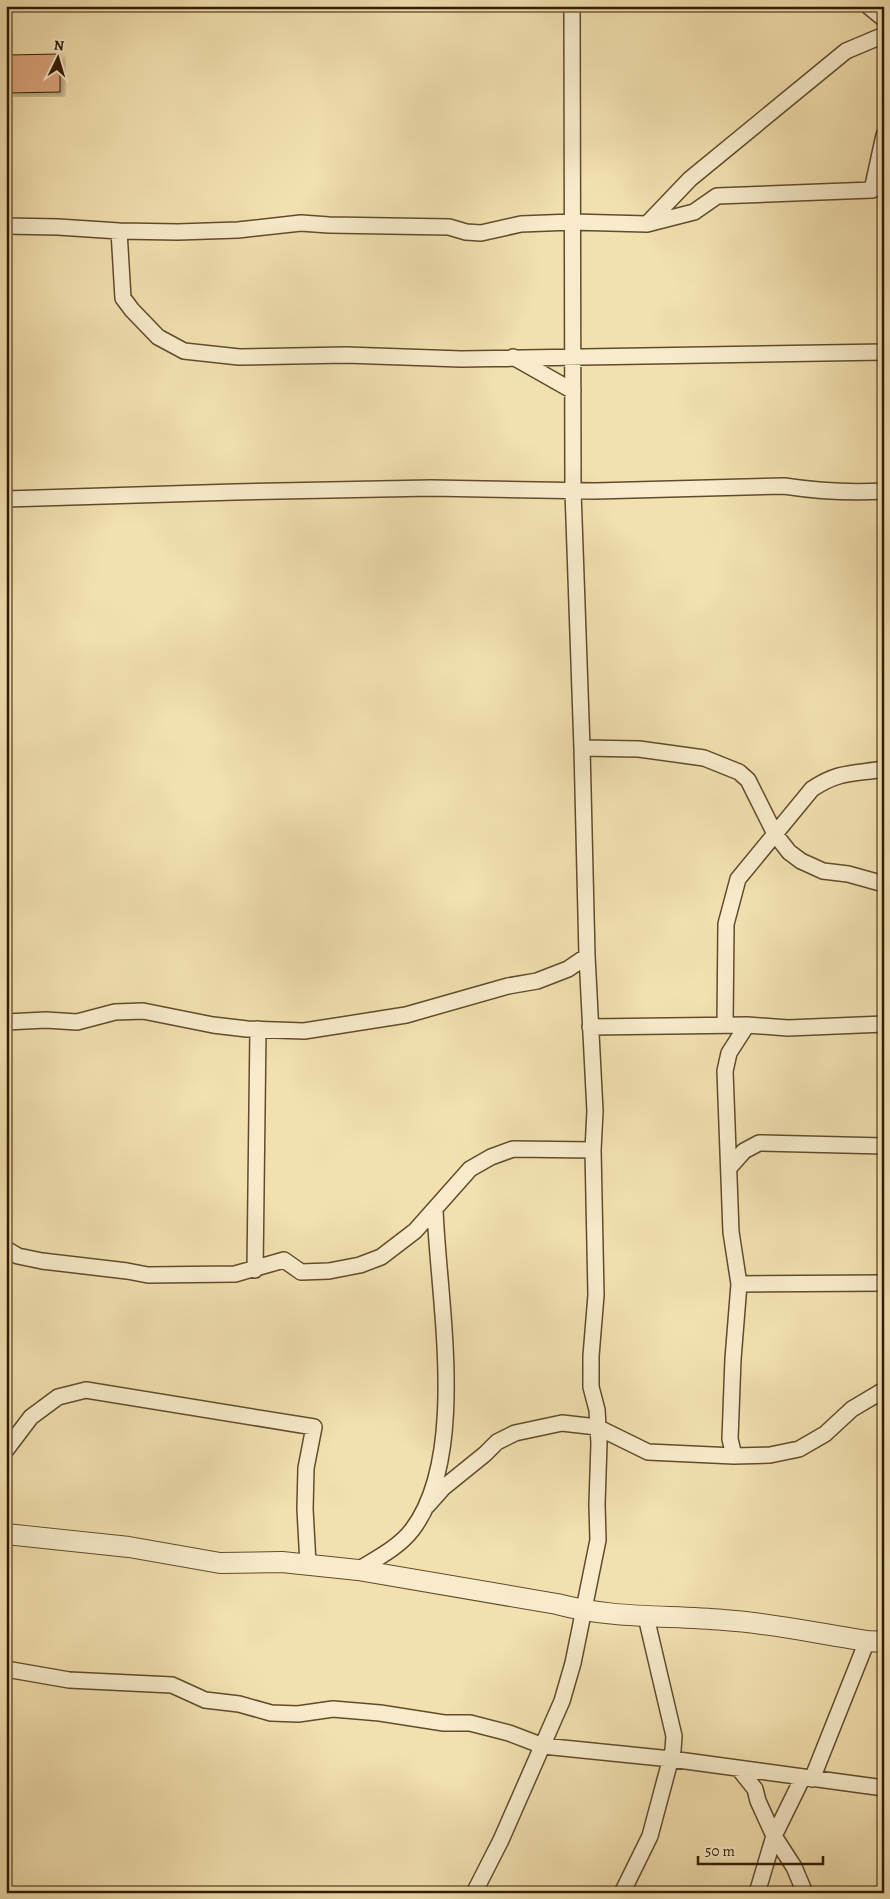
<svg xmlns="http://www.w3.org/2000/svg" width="890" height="1899" font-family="Alegreya,serif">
<defs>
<filter id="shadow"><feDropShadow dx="4.5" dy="4.5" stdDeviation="2.5" flood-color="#0004"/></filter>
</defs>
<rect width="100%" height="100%" fill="#f2e0af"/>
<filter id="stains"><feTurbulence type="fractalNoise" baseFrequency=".004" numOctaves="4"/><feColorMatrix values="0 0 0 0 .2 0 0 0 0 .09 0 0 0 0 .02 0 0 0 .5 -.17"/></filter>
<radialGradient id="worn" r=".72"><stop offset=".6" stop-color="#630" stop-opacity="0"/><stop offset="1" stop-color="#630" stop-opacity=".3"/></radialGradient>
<path fill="#dca67d" stroke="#301a00" filter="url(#shadow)" d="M 60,54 L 60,92 L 8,93 L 7,55 Z"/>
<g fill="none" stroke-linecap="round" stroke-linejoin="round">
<defs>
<path id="minor" d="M 868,6 L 884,19
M 647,224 L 690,179 L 846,51 L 884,35
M 6,226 L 58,227 L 119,231 L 178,232 L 238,230 L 301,223 L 329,225 L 449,227 L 466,232 L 481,233 L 521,224 L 572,222 L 647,224 L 694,212 L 717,196 L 872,190 L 884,135
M 119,231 L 123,298 L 132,310 L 158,337 L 184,351 L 239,357 L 346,355 L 461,359 L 884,352
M 513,357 L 573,391
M 6,499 L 235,492 L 431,488 L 595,491 L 784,486 C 817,491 850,493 884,491
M 582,748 L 639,749 L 704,758 L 739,772 L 748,780 L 775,834 L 789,852 L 801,861 L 823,871 L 848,874 L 884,884
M 6,1022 L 46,1020 L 77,1022 L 115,1012 L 143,1011 L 213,1025 L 247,1029 L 304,1031 L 406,1015 L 508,986 L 537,981 L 568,969 L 587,956
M 725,1025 L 726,924 L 738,879 L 812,789 C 839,771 853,774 884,769
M 590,1027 L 747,1025 L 788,1028 L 884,1024
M 729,1168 L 744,1151 L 759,1143 L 884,1146
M 6,1249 L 18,1256 L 42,1261 L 127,1271 L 148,1275 L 235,1274 L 284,1260 L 301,1272 L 329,1271 L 360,1265 L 381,1257 L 415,1231 L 470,1169 L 491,1157 L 513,1149 L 593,1150
M 255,1270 L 258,1029
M 739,1284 L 884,1283
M 6,1450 L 31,1417 L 58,1397 L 86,1390 L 314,1427 L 306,1468 L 305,1509 L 308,1564
M 734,1456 L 730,1439 L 733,1359 L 739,1284 L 731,1232 L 725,1071 L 729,1053 L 747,1025
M 427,1506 L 443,1488 L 485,1454 L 497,1442 L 515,1433 L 562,1423 L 597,1427 L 648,1452 L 734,1456 L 770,1455 L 799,1449 L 825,1434 L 852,1409 L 884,1390
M 358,1570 C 377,1558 398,1548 412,1530 C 469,1455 438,1298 435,1209
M 6,1669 L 69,1680 L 172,1685 L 205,1700 L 239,1704 L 271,1713 L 298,1714 L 333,1709 L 380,1713 L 444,1723 L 470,1723 L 509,1733 L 543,1746 L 671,1759 L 884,1788
M 739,1769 L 755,1789 L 758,1801 L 774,1836 L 794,1867 L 805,1893
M 812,1779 L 867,1641
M 474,1893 L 501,1840 L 562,1701 L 573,1663 L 598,1540 L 597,1504 L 599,1443 L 597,1410 L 591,1387 L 591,1356 L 596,1295 L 593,1150 L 595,1111 L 587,956 L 582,748 L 573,491 L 572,6
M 622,1893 L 650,1836 L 673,1750 L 674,1736 L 646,1617
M 757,1893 L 774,1836 L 803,1777"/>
<path id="tertiary" d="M 6,1534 L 129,1547 L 220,1563 L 282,1562 L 358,1570 L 557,1604 C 613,1619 666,1615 724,1620 C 772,1623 820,1634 867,1641 L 884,1642"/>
</defs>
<use href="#minor" stroke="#604c2c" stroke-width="18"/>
<use href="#tertiary" stroke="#604c2c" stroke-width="22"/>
<use href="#minor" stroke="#f7ebcb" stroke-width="15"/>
<use href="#tertiary" stroke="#f7ebcb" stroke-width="20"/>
</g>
<rect width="890" height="1899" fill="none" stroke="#f2e0af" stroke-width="25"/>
<rect x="8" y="8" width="875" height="1884" fill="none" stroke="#301a00" stroke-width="2.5"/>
<rect x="12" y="12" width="865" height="1874" fill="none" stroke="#301a00"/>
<g transform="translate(58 58) rotate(5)" stroke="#f7ebcb" stroke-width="4" paint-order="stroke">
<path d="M0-4L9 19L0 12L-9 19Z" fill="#301a00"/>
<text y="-8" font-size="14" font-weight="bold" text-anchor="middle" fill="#301a00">N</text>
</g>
<path d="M698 1856v8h125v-8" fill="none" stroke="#301a00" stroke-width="2.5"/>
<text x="705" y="1856" font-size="15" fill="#301a00" stroke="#f7ebcb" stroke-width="4" paint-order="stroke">50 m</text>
<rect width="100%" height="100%" filter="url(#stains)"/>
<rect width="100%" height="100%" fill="url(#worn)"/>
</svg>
